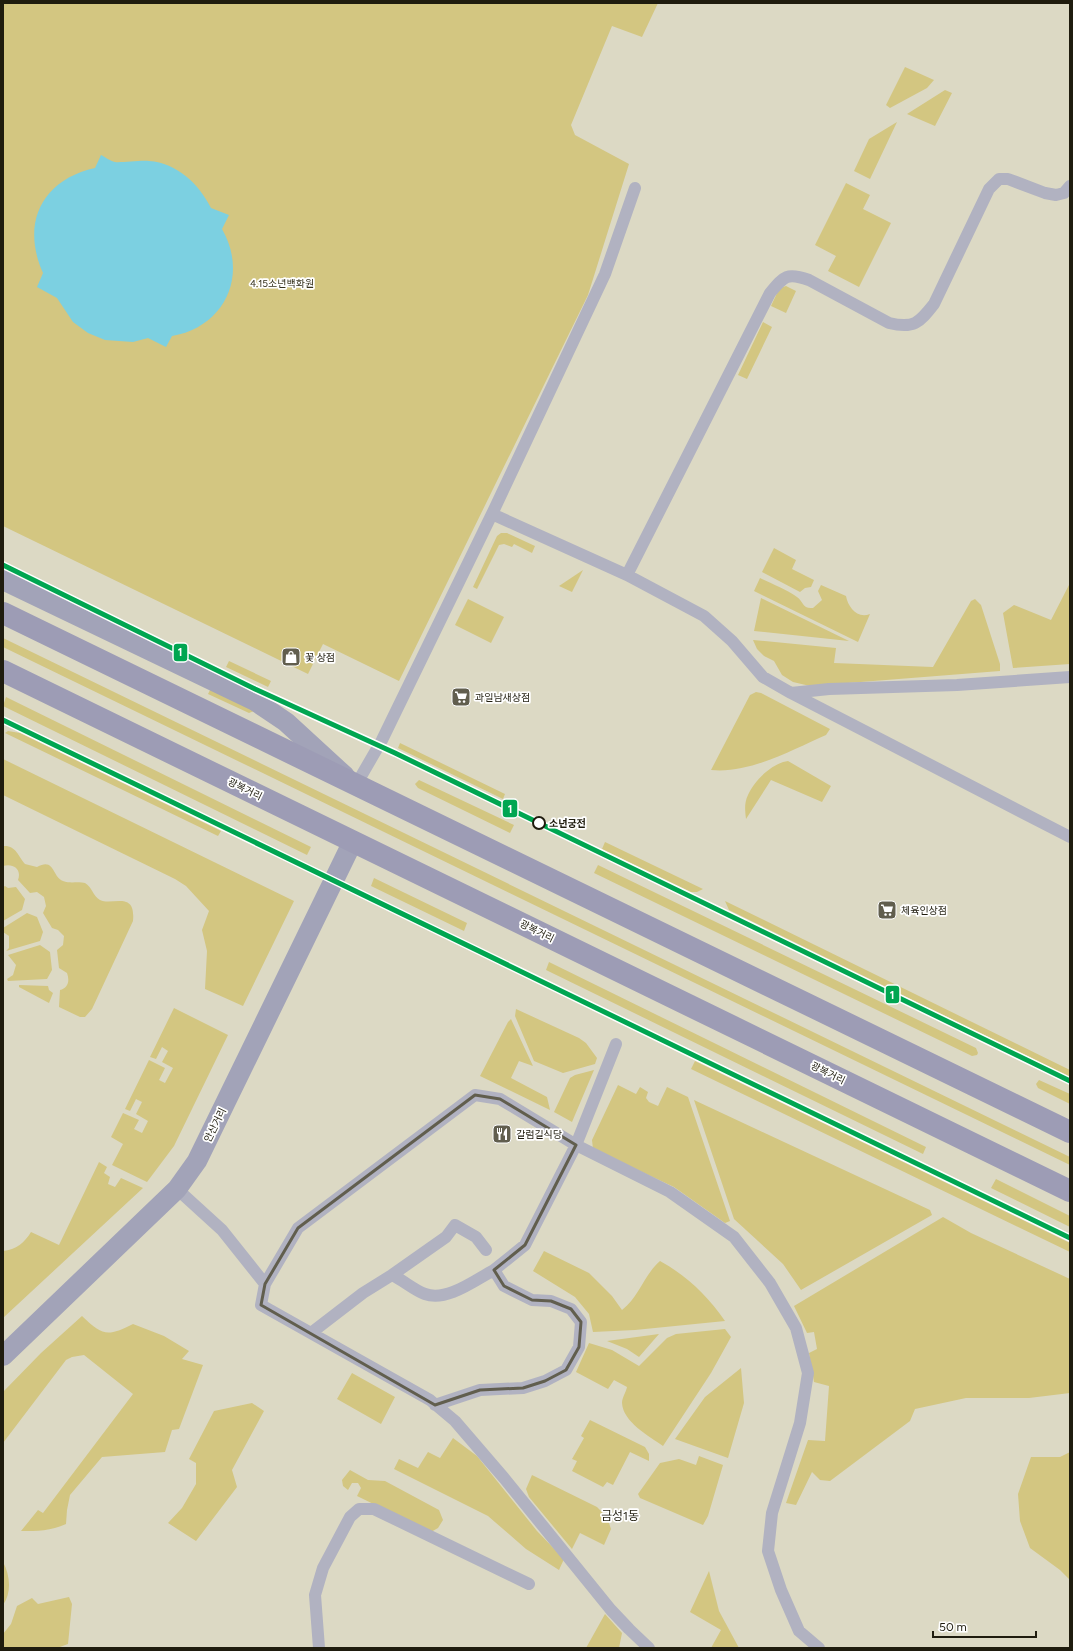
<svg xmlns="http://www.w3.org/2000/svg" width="1073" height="1651" font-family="Figtree,'Noto Sans KR',sans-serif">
<rect width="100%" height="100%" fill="#dcd9c4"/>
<path fill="#d3c681" d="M 3,3 L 658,3 L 642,37 L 612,26 L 571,125 L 575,135 L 629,164 L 588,295 L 399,681 L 323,644 L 308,674 L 3,526 Z
M 905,67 L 934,80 L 927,88 L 890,108 L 886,105 Z
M 945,90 L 952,93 L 935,126 L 907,114 Z
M 897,122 L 870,179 L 854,171 L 869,139 Z
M 846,183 L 870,195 L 863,209 L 891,223 L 859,287 L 828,271 L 836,256 L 815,245 Z
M 786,286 L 796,291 L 786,313 L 771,306 L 778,291 L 783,287 Z
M 763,322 L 772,327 L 747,379 L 738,375 Z
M 501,533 L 507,533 L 535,546 L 532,553 L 514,544 L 512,547 L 504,544 L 499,545 L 477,589 L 473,587 L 497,536 Z
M 774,548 L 796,560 L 792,569 L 814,580 L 811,587 L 805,588 L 800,592 L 762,572 Z
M 583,570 L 572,592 L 559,586 Z
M 760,578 C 772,584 786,589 797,597 C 804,602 802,609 813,608 L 822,600 L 818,591 L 821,585 L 846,596 C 848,607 857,619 870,614 L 858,642 L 754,591 Z
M 1070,583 L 1070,664 L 1013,668 L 1003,613 L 1014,605 L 1051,620 Z
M 761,598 L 849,641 L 754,631 Z
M 468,599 L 504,617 L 491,643 L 455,625 Z
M 975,599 L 981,605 L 1000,664 L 1000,671 L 810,686 L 793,682 L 782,675 L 774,661 L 764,656 L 757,649 L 753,640 L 836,648 L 834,663 L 933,667 L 971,601 Z
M 3,638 L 1070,1157 L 1070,1165 L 3,647 Z
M 229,661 L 271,681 L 268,687 L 226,667 Z
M 211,688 L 254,711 L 249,713 L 208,694 Z
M 756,692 L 761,693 L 830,729 L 826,735 C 792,750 749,774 711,770 L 750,695 Z
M 6,697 L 311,847 L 307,855 L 3,706 Z
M 8,731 L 20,733 L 221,831 L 218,836 L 5,733 Z
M 400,743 L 505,794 L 503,799 L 398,748 Z
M 3,759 L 294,901 L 243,1006 L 205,989 L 207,951 L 202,930 L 209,911 L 186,886 L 175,879 L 3,795 Z
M 788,761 L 831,786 L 822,802 L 771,780 L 746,819 C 745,811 744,803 748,795 C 754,781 772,763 788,761 Z
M 419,780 L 514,825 L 510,833 L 418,788 L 415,784 Z
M 605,842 L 703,889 L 697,892 L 691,892 L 602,849 Z
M 3,846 C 16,845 18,856 25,864 L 37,867 C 55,857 52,877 63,881 C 71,884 78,881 85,883 C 92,887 93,896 100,900 C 112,906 136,890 133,921 L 92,1009 L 85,1017 L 80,1017 L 59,1007 L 60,990 C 68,988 70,981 67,973 L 59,968 L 57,950 L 63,945 L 64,936 L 58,930 L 52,928 L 43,913 L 46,906 L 44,897 L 37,892 L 30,893 L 18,880 C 22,869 13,863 3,866 Z
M 598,865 L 976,1048 L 978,1053 L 977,1055 L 972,1056 L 594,873 Z
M 374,878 L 467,923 L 464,931 L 371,886 Z
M 5,886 L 8,888 L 16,887 L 25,899 L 22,910 L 3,921 L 3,887 Z
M 725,901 L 1070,1070 L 1070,1077 L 729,910 Z
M 27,913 L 37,917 L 43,932 L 40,941 L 6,951 L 9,948 L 9,936 L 3,932 L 3,928 Z
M 40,945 L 50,952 L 52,970 L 47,979 L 8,981 L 7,979 L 13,975 L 16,965 L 8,955 Z
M 549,962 L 926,1147 L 923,1154 L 546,970 Z
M 19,985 L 48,986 L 49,990 L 53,993 L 49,1003 L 19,987 Z
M 174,1008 L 228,1035 L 174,1146 L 147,1182 L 112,1165 L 123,1144 L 111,1137 L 123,1113 L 139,1120 L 134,1129 L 142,1133 L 148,1121 L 136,1114 L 142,1102 L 136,1099 L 130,1111 L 125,1109 L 149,1060 L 165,1068 L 159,1080 L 165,1083 L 173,1068 L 162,1062 L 168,1051 L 162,1047 L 156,1059 L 150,1057 Z
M 516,1009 L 579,1038 L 586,1043 L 597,1058 L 595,1064 L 563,1073 L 534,1061 L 515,1016 Z
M 511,1019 L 533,1066 L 519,1061 L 511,1078 L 547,1097 L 550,1110 L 480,1076 L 508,1022 Z
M 695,1061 L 1070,1243 L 1070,1252 L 691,1069 Z
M 594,1070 L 572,1122 L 554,1112 L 570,1078 L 575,1075 Z
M 1039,1080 L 1070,1094 L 1070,1104 L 1038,1088 L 1036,1084 Z
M 618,1085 L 636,1094 L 640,1087 L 648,1092 L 646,1098 L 649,1102 L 658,1106 L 667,1087 L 688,1097 L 730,1221 L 725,1223 L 674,1187 L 593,1149 L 592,1140 Z
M 694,1100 L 930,1210 L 932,1215 L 801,1290 L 783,1264 L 734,1219 Z
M 99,1162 L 107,1167 L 104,1173 L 110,1177 L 108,1184 L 115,1187 L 121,1178 L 143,1188 L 3,1318 L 3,1251 C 16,1250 25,1242 31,1232 L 59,1245 Z
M 996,1179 L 1070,1216 L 1070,1227 L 991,1188 Z
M 943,1217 L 971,1233 L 1070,1279 L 1070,1393 L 1029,1398 L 966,1398 L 915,1409 L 910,1421 L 830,1481 L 820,1480 L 812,1472 L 796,1505 L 786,1503 L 808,1440 L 825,1441 L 829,1386 L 814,1382 L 809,1353 L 817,1349 L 814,1332 L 807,1333 L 794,1306 Z
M 544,1251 L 589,1273 L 612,1296 L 622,1310 C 639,1297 644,1275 660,1261 C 687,1276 707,1295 725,1321 L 635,1330 L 593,1332 L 589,1314 L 575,1297 L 533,1271 Z
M 82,1316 C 103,1336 107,1337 133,1324 L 164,1336 L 189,1351 L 182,1359 L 203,1365 L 179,1429 L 172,1430 L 165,1452 L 102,1457 L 70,1495 L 67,1510 L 66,1524 C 51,1531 37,1531 21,1531 L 38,1510 L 43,1513 L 133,1394 L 84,1355 L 72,1357 L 66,1360 L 3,1443 L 3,1392 L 41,1353 Z
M 725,1329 L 731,1337 L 711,1373 L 663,1446 C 649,1436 623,1422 622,1403 C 622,1398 626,1392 627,1387 L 614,1380 L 608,1389 L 576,1372 L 589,1343 L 612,1350 L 639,1366 L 667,1338 L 676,1334 Z
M 659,1334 L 639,1357 L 627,1349 L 607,1341 Z
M 741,1368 L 744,1403 L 728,1458 L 675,1439 L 705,1397 Z
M 352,1373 L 395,1397 L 381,1424 L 337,1399 Z
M 252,1403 L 264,1411 L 232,1470 L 237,1487 L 196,1541 L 168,1523 L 182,1508 L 196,1484 L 196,1463 L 189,1459 L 214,1411 Z
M 590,1420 L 645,1447 L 649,1454 L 649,1461 L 630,1452 L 613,1485 L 607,1482 L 603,1487 L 572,1471 L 577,1461 L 572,1459 L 584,1438 L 581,1436 Z
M 453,1438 L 477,1456 L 537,1531 L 564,1559 L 559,1570 L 526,1549 L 488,1516 L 394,1469 L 399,1459 L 418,1468 L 428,1452 L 440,1458 Z
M 1070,1452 L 1070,1580 L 1060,1570 L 1030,1548 L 1020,1521 L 1018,1494 L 1031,1457 L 1060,1457 Z
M 699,1456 L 723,1465 L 708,1516 L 703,1525 L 640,1498 L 638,1494 L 660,1463 L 679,1459 L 696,1465 Z
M 350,1470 L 368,1480 L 385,1481 L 439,1510 L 443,1520 L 438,1528 L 431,1532 L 357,1496 L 361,1488 L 358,1483 L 352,1483 L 348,1490 L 343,1486 L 342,1480 Z
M 532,1475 L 597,1507 L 607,1517 L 611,1529 L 604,1545 L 580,1533 L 572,1549 L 529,1497 L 526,1489 Z
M 3,1562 C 10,1575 12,1592 3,1605 Z
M 709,1571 L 719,1611 L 739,1648 L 711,1648 L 721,1630 L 690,1612 Z
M 69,1597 L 72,1604 L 68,1644 L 57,1648 L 3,1648 L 3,1634 L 11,1624 L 17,1606 L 32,1598 L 38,1604 Z
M 605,1614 L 622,1633 L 619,1648 L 586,1648 Z"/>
<path fill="#7cd0e1" d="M 101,155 C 105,157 110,161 115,162 C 120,163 141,160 149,161 C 177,163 199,184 211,208 L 229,215 L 222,229 C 249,276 224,327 172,336 L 166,347 L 148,338 L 133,342 L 105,340 L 88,333 L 73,322 L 57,298 L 37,287 L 43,273 C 21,224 41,180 95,168 Z"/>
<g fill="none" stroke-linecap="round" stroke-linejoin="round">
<path stroke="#b1b2c1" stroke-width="12" d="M 492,514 L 627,575 L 770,293 C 784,276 787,272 809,280 L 889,323 C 914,329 919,323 934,304 L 989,189 L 999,179 L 1008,179 L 1045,193 L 1056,195 L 1064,193 L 1070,186
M 627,575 L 704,616 L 732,641 L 763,677 L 791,693 L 829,689 L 957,685 L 1070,677
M 791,693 L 1070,837
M 356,785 L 382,740 L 492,514 L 605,274 L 635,188
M 616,1044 L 576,1145 L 670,1192 L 734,1237 L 770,1283 L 796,1328 L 808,1373 L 800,1423 L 772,1513 L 768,1551 L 781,1590 L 799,1631 L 819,1648
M 177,1189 L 222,1230 L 265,1284 L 261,1305 L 430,1400 L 455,1421 L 504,1478 L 611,1610 L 629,1629 L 649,1648
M 392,1275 L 446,1237 L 455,1225 L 476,1237 L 486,1250
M 265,1284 L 298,1228 L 475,1095 L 500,1099 L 576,1145 L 525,1245 L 494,1270
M 311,1333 L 363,1293 L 392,1275 C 403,1280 414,1290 425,1294 C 447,1302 475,1280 494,1270 L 504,1286 L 532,1300 L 551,1301 L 571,1309 L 581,1322 L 579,1347 L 566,1370 L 545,1381 L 523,1388 L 480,1390 L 435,1405
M 319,1648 L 315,1595 L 323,1568 L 350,1517 L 359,1509 L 374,1509 L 529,1584"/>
<path stroke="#a2a3b8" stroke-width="20" d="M 3,580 L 255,701 L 286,722 L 345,776
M 3,1356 L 177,1189 L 197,1161 L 353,841"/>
<path stroke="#9d9cb5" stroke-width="22" d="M 3,613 L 1070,1132
M 3,671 L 1070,1191"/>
<defs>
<path id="tram-1" d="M 3,565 L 255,689 L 395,753 L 1070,1081
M 3,720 L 1070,1238"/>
</defs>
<use href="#tram-1" stroke="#fff" stroke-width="8"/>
<use href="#tram-1" stroke="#00a651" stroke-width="5"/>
</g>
<path fill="none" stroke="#615e4e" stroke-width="3" stroke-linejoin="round" d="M 475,1095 L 500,1099 L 576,1145 L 525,1245 L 494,1270 L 504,1286 L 532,1300 L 551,1301 L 571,1309 L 581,1322 L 579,1347 L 566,1370 L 545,1381 L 523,1388 L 480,1390 L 435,1405 L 261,1305 L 265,1284 L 298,1228 Z"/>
<defs>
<symbol id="shop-square" viewBox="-11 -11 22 22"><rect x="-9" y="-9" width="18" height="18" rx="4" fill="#615e4e" stroke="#fff"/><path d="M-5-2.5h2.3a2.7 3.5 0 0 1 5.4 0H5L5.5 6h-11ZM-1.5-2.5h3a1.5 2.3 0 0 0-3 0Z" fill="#fff"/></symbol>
<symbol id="supermarket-square" viewBox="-11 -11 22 22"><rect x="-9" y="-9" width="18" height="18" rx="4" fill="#615e4e" stroke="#fff"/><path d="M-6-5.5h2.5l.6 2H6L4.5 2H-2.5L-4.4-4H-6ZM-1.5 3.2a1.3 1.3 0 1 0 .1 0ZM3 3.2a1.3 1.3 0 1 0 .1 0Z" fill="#fff"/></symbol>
<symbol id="restaurant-square" viewBox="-11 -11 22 22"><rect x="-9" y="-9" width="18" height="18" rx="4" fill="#615e4e" stroke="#fff"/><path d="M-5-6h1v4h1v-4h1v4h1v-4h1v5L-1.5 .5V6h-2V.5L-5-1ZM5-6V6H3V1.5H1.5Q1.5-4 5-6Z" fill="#fff"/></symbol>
</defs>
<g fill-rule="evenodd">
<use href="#shop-square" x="280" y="646" width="22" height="22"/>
<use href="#supermarket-square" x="450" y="686" width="22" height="22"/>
<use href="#supermarket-square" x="876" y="899" width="22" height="22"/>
<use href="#restaurant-square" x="491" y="1123" width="22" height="22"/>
</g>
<circle fill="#fff" stroke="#1f1c0e" stroke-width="2" cx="539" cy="823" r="6"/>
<g text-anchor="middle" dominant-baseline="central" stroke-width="3.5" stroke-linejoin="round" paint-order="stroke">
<g font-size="10" fill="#35311c" stroke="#fff">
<text x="282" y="283">4.15소년백화원</text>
</g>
<g font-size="10" fill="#1f1c0e" stroke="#fff" text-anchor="start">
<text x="305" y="657">꽃 상점</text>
<text x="475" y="697">과일남새상점</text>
<text x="901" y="910">체육인상점</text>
<text x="516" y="1134">갈럼길식당</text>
</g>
<g font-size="10" fill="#1f1c0e" stroke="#fff">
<text transform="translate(245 789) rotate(26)">광복거리</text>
<text transform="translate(537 931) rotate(26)">광복거리</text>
<text transform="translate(828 1073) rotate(26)">광복거리</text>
<text transform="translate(215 1125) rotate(-64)">안산거리</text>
</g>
<g font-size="10" font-weight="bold" fill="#1f1c0e" stroke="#fff" text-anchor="start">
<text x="549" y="823">소년궁전</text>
</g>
<g font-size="12" fill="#1f1c0e" stroke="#fff">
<text x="620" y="1516">금성1동</text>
</g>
</g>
<g stroke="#fff" stroke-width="1.5">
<rect x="173" y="643" width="15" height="19" rx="4" fill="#00a651"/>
<rect x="502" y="799" width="16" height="19" rx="4" fill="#00a651"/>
<rect x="885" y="985" width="15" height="19" rx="4" fill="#00a651"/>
</g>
<g font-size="11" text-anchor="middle" font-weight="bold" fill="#fff">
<text x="180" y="656">1</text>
<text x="510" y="813">1</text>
<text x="892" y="999">1</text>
</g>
<rect width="1073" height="1651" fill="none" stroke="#1f1c0e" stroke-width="8"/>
<path d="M933 1631v6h103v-6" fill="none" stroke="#1f1c0e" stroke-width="2"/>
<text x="939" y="1631" font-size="12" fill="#1f1c0e" stroke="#ffffff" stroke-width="3" paint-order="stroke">50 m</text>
</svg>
